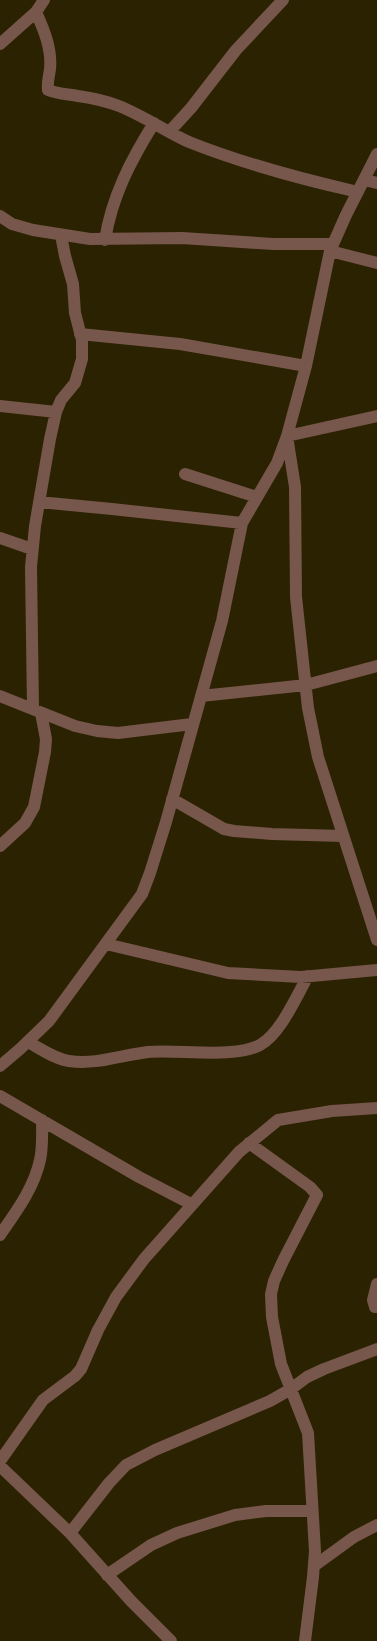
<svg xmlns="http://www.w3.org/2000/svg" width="377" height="1641" font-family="'Archivo Narrow',sans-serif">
<rect width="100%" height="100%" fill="#2b2202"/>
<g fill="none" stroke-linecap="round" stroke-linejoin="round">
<path stroke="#77564b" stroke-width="12" d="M 36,12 C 44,30 52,49 50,69 C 49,77 47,82 48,90 C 58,94 67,94 78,96 C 92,98 106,101 119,106 C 144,116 165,131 189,142 C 244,164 301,179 358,192
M 0,44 L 36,12 L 44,0
M 170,131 L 191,108 L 236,50 L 283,0
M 377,154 L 346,215 L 330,251 L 306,366 L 287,436 L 295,487 L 296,597 L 308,708 L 318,757 L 377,940
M 364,180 L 377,183
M 0,216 L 12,224 L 33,230 L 90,239 L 182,238 L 273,244 L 333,244
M 105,240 C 112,196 131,160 154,123
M 330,251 L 377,263
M 80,334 L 180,344 L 306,366
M 0,406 L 56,412
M 185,474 L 257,497
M 39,502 L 112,509 L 242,523
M 0,538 L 32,549
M 0,696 L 75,726 L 97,731 L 118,733 L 192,724
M 201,696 L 306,685 L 377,666
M 33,708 L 31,567 L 35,526 L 50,439 L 56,412 L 61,400 L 75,383 L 82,359 L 82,340 L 75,313 L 73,284 L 65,256 L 61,235
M 172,799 L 224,829 L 234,831 L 272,834 L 343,836
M 0,846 L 25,823 L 34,807 L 45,752 L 46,739 L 41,713
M 106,944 L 228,973 L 301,977 L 377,970
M 28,1042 C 41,1049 55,1059 69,1061 C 97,1065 121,1055 148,1052 C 177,1049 235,1059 260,1045 C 281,1033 296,997 308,976
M 0,1066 L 20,1049 L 49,1021 L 142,894 L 150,873 L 166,822 L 222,621 L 242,523 L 277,463 L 287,436 L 377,416
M 0,1096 L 139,1177 L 191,1204
M 249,1143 L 310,1187 L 317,1195 L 283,1261 L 274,1281 L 271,1294 L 272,1317 L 281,1364 L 308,1433 L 315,1551 L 313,1577 L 305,1641
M 0,1235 C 16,1212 34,1188 40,1160 C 43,1147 42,1133 42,1120
M 377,1284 L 373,1300 L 375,1307 L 377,1307
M 0,1461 L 43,1400 L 75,1376 L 81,1369 L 98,1330 L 116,1297 L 144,1259 L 239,1152 L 278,1120 L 332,1111 L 377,1108
M 0,1466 L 70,1533 L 131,1601 L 171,1641
M 70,1533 L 109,1483 L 126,1465 L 155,1450 L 270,1401 L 291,1389 L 307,1377 L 324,1369 L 377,1349
M 314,1566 L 354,1537 L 377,1525
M 107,1575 L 151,1545 L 177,1533 L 235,1515 L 266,1511 L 312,1511"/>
</g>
</svg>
